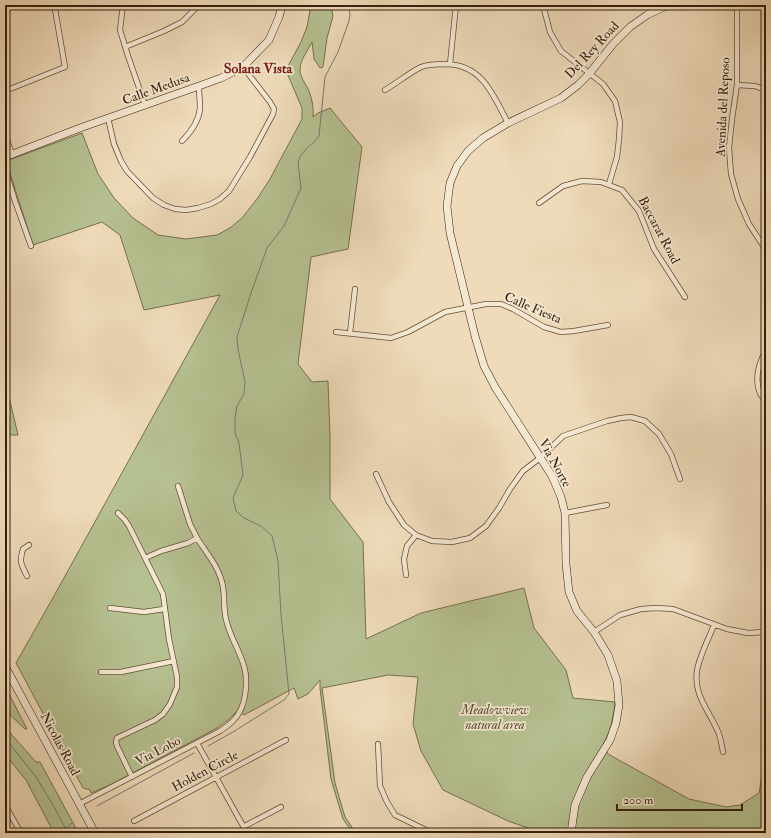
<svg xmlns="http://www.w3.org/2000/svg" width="771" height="838" font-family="'IM FELL Double Pica',serif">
<rect width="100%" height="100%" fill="#efdbba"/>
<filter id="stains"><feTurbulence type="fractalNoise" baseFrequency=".005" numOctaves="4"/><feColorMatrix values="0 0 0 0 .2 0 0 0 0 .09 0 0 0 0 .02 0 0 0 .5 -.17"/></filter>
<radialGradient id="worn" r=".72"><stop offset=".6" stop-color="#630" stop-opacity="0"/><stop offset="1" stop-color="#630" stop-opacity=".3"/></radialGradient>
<path fill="#b6c191" stroke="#76704e" d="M 311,5 L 330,5 L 332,11 L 333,16 L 327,38 L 323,67 L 320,68 L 314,59 L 312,42 C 308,50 301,59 300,68 C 299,76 306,84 309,91 C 312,99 314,109 313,117 L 318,113 L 330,108 L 362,147 L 348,249 L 311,257 L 298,364 L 312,382 L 328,381 L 330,437 L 330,499 L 363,542 L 366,639 L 421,613 L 524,588 L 534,628 L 566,670 L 573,698 L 615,702 C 613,720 611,729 603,745 L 608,754 L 689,799 L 726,807 L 740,805 L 759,793 L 766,753 L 766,833 L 542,833 L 508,821 L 443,790 L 421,751 L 413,724 L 418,677 L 388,675 L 322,688 L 335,783 L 345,817 L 356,833 L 353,833 L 343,819 L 331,779 L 320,688 L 320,680 L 308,694 L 298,699 L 294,688 L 244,715 L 237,711 L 228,720 L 217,728 L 110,785 L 91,793 L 90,790 L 83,788 L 16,663 L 54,596 L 220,295 L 144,310 L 120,235 L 102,222 L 33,245 L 6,161 L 82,133 L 98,174 L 114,198 L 133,218 L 158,235 L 186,239 L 217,235 L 230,228 L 242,218 L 257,199 L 270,179 L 302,119 L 302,108 L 287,73 L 288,66 L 301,42 L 307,27 Z
M 5,380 L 18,435 L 5,435 Z
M 5,686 L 27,729 L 25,729 L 5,710 Z
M 5,719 L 10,723 L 8,725 L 8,729 L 11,734 L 36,762 L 40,762 L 78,832 L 79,832 L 80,833 L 54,833 L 26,780 L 5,754 Z"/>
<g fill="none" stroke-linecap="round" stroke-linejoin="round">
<path stroke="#737b74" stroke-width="1" d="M 5,738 L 36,777 L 53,805 L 68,833
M 208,746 L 233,732 L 284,700 L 289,694 L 281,615 L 278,561 L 272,536 L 261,526 L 244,518 L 236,511 L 233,498 L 243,475 L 239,443 L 235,433 L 235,419 L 237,406 L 244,394 L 245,382 L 238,349 L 237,337 L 251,293 L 267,248 L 284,226 L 301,188 L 298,162 L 301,155 L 308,147 L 315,141 L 319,136 L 325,77 L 338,52 L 349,21 L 350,15 L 349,5
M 97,806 L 194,753
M 66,828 L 72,823"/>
<defs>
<path id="street" d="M 123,5 L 120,30 L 128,56 L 145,105
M 543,5 L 550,32 L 561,51 L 603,84 L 615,101 L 620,122 L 619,139 L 617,157 L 609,184
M 737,5 L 737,85 L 732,119 L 729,148 L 731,174 L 738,199 L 749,224 L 766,250
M 125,47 L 164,31 L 182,22 L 195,9 L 197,5
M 450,64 L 456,5
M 737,85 L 755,86 L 766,90
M 385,90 C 397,83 409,73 421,67 C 429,64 438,64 446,64 C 483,65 493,95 508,123
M 5,91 L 65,67 L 55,9
M 108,118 L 114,144 L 121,161 L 127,171 L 153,198 L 164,205 L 175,209 L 186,210 L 198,208 L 211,204 L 220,199 L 229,191 L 250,157 L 273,114 L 274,109 L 270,102 L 243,67
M 5,135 L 12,154
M 182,141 C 191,132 199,122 200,108 C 200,101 199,94 199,86
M 5,169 L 15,201 L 31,246
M 539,203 L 563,186 L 582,181 L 601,182 L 622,190 L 639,211 L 654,249 L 685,297
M 336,332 L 391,338 L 408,332 L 445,312 L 486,304 L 501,304 L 513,309 L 544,327 L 561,332 L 574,331 L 608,325
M 350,333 L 355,289
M 766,350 C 759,363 754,379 760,393 C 761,396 764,399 766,401
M 376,474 L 389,502 L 404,525 L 416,535 L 432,541 L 452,542 L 470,538 L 486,526 L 499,508 L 510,489 L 523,471 L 540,458 L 563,436 L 607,421 L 621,418 L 631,417 L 645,421 L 659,434 L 671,454 L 680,479
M 118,513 L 125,520 L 129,526 L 163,594 L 169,639 L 177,677 L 177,687 L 170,704 L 163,714 L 155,720 L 117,738 L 116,742 L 117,746 L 132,777
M 565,513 L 607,505
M 145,558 L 161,551 L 188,543 L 197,538 L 190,524 L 178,486
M 406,575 L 404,559 L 407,546 L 416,535
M 27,576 C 21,564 19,562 23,549 L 29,545
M 110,608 L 144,612 L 164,609
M 714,625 C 709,638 699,657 697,671 C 693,696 711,713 719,734 C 721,740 722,747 723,752
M 594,632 L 620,615 L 641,609 L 656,608 L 673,609 L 727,629 L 748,633 L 766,632
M 101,672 L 121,672 L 174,661
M 197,743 L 247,833
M 378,744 L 380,786 L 387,802 L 395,815 L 432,833
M 79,804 L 220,731 C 228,726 236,720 240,711 C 246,700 248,679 244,666 C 240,652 231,638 227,623 C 223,612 225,599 223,587 C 220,568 207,554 197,538
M 5,805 L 21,833
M 134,821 L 286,740
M 243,827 L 281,807"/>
<path id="secondary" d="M 5,157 L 80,128 L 199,86 L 221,78 L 243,67 L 269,40 L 279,17 L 282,5
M 5,666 L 95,833
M 571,833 L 575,805 L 587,777 L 610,740 L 616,723 L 619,705 L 617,681 L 608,655 L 594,632 L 577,611 L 569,592 L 566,564 L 565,513 L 561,497 L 552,476 L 495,387 L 484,366 L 475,336 L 450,233 L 447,206 L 450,183 L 457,166 L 468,151 L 483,138 L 508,123 L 561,98 L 578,85 L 589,74 L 613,44 L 630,27 L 647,15 L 664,7 L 671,5"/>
</defs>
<use href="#street" stroke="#644e38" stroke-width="6"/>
<use href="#secondary" stroke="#351f0c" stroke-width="8"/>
<use href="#street" stroke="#f5e8d2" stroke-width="4.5"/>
<use href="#secondary" stroke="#f5e8d2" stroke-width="7"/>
</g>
<g text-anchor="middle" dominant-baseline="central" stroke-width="3.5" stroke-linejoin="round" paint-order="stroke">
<g font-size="13" fill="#351f0c" stroke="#f5e8d2">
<text transform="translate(592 50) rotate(-47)">Del Rey Road</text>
<text transform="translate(156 89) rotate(-20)">Calle Medusa</text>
<text transform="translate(723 107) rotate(-87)">Avenida del Reposo</text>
<text transform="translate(659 230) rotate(62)">Baccarat Road</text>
<text transform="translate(533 308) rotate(23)">Calle Fiesta</text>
<text transform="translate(555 463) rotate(61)">Via Norte</text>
<text transform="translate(60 744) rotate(62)">Nicolas Road</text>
<text transform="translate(158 751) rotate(-27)">Via Lobo</text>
<text transform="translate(205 771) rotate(-28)">Holden Circle</text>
</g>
<g font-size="13" font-style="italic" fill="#5c5034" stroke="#f5e8d2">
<text x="495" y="710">Meadowview<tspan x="495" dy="15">natural area</tspan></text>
</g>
<g font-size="14" font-weight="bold" fill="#7a1f14" stroke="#f5e8d2">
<text x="258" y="68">Solana Vista</text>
</g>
</g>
<rect width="771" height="838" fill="none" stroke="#efdbba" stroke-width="20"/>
<rect x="6" y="6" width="759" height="826" fill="none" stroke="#351f0c" stroke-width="2"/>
<rect x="10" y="10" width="751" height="818" fill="none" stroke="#351f0c"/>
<path d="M617 804v6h125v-6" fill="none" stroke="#351f0c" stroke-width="2"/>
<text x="623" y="804" font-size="12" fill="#351f0c" stroke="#f5e8d2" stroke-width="3" paint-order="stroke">200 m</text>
<rect width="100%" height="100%" filter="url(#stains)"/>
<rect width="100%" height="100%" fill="url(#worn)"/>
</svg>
